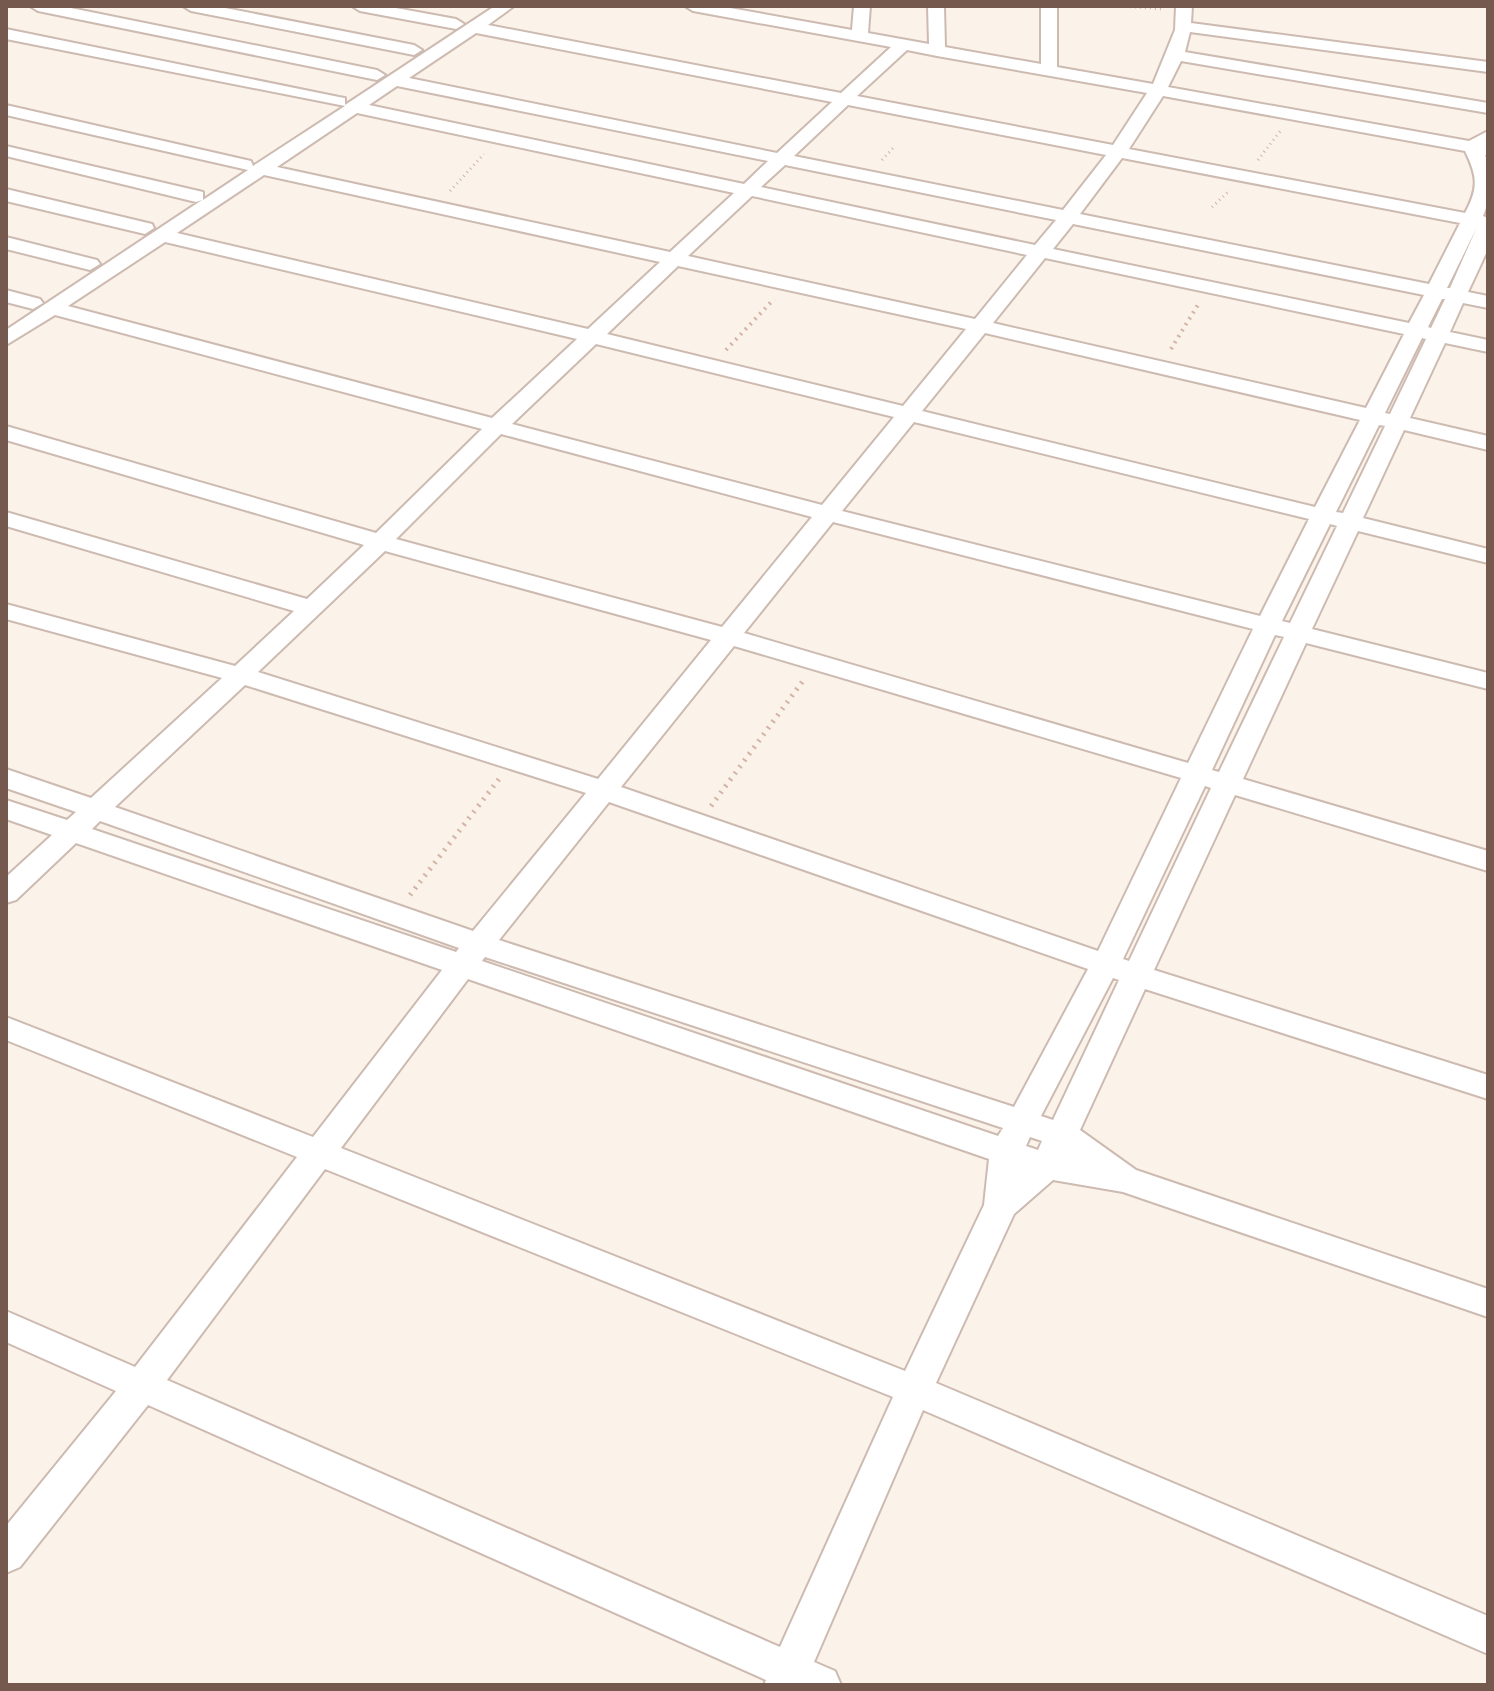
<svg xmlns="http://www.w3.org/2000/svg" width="1494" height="1691" font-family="'Archivo Narrow',sans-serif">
<rect width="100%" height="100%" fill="#fbf3ea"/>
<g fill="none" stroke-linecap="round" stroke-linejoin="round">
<defs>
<path id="minor" d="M 30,6 L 61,6 L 377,70 L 385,75 L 377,80 L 38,11 Z
M 183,6 L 215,6 L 414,45 L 422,50 L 414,55 L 191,11 Z
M 352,6 L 385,6 L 456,19 L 464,24 L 456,29 L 360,11 Z
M 495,6 L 514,6 L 488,25 L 841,93 L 891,47 L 693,11 L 685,6 L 719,6 L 852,30 L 854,6 L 870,6 L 868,33 L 929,44 L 928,6 L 944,6 L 945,47 L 1041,64 L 1041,6 L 1057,6 L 1057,67 L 1153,84 L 1175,30 L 1176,6 L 1192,6 L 1191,23 L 1488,62 L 1488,72 L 1190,32 L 1185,52 L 1488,103 L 1488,113 L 1181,61 L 1168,87 L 1469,141 L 1488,131 L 1488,155 L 1485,155 C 1493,171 1490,201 1483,216 L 1488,218 L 1488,249 L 1468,292 L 1488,296 L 1488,308 L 1463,303 L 1450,332 L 1488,340 L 1488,352 L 1445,343 L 1410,418 L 1488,436 L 1488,450 L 1404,430 L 1363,518 L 1488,549 L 1488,563 L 1358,531 L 1312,629 L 1488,673 L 1488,689 L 1306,643 L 1243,779 L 1488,851 L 1488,871 L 1235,795 L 1154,970 L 1488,1075 L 1488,1099 L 1145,989 L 1080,1130 L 1136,1170 L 1488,1289 L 1488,1317 L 1123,1192 L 1053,1180 L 1014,1214 L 936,1383 L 1488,1616 L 1488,1654 L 923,1410 L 814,1662 L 835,1671 L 841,1685 L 764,1685 L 766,1680 L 148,1405 L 20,1567 L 6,1573 L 6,1526 L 116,1391 L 6,1342 L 6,1311 L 135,1367 L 297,1157 L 6,1040 L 6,1017 L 313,1137 L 442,970 L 76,843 L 16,900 L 6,903 L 6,877 L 52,835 L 6,819 L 6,800 L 67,820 L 76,812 L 6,788 L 6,769 L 91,798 L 222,678 L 6,619 L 6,604 L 235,666 L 294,611 L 6,526 L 6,512 L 307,599 L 364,545 L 6,440 L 6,426 L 376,533 L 482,429 L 55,315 L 6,345 L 6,330 L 202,200 L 196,202 L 6,156 L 6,146 L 203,192 L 203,200 L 248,170 L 6,115 L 6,105 L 251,161 L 253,166 L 345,106 L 6,39 L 6,29 L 339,97 L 345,98 L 345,105 ZM 476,33 L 832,102 L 777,153 L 409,78 ZM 907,50 L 937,56 L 1147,93 L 1113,145 L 857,96 ZM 397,86 L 768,161 L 744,184 L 369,105 ZM 1163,96 L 1465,151 C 1477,176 1479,187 1465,213 L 1129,149 ZM 848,105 L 1106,155 L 1063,210 L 794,156 ZM 357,113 L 734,193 L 670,252 L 277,167 ZM 1122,158 L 1460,223 L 1429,284 L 1080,214 ZM 785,165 L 1056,220 L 1035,245 L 761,187 ZM 264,175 L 660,262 L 588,329 L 177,233 ZM 752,196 L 1027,255 L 975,319 L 688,256 ZM 1073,224 L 1424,295 L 1409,323 L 1053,249 ZM 1477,227 L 1450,288 L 1447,288 ZM 165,242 L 577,339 L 492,418 L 68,306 ZM 1045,258 L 1404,334 L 1366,408 L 993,323 ZM 678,266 L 966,329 L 903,406 L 607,334 ZM 1442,299 L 1445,299 L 1431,328 L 1428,327 ZM 985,333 L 1360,420 L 1315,507 L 922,411 ZM 1422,338 L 1426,339 L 1390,414 L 1385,413 ZM 596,344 L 894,417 L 822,505 L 512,424 ZM 914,422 L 1309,519 L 1260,616 L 842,511 ZM 1379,425 L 1385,426 L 1343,513 L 1336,512 ZM 501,434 L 812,517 L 722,627 L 396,539 ZM 833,522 L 1253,629 L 1188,763 L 744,633 ZM 1330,524 L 1337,526 L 1290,623 L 1282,621 ZM 385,551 L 711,640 L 598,779 L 258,672 ZM 1275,635 L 1284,637 L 1219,772 L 1212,770 ZM 734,646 L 1181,778 L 1098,951 L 621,787 ZM 245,685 L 586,793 L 473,931 L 115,807 ZM 1205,786 L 1211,788 L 1129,961 L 1123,959 ZM 609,802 L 1088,969 L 1014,1107 L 499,940 ZM 100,821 L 459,948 L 456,952 L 92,829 ZM 485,957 L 1003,1128 L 998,1136 L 482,961 ZM 1113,978 L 1119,980 L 1053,1120 L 1041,1116 ZM 468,979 L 989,1159 L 984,1205 L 905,1371 L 341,1148 ZM 1030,1137 L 1042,1141 L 1038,1150 L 1026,1146 ZM 325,1169 L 893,1397 L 780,1647 L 167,1380 Z
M 6,189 L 152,224 L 154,228 L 145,234 L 6,201 Z
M 6,237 L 97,260 L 100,264 L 90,270 L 6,249 Z
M 6,290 L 40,299 L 43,303 L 33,309 L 6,302 Z"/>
</defs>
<use href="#minor" stroke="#cdbab0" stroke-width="4"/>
<path stroke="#d4b4a6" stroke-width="3" stroke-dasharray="1 4" stroke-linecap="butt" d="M 1120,6 L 1164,9
M 882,160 L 895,146
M 1258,160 L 1281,130
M 450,191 L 484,154
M 1212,207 L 1229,191"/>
<path stroke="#d4b4a6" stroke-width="4" stroke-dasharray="2 5" stroke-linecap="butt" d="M 1171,349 L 1199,303
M 726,350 L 774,299"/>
<path stroke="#d4b4a6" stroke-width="5" stroke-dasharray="2 6" stroke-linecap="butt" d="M 711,806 L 805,678
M 410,895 L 499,779"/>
<use href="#minor" fill="#fff" fill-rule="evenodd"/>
</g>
<rect width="1494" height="1691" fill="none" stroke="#75594e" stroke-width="16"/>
</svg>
